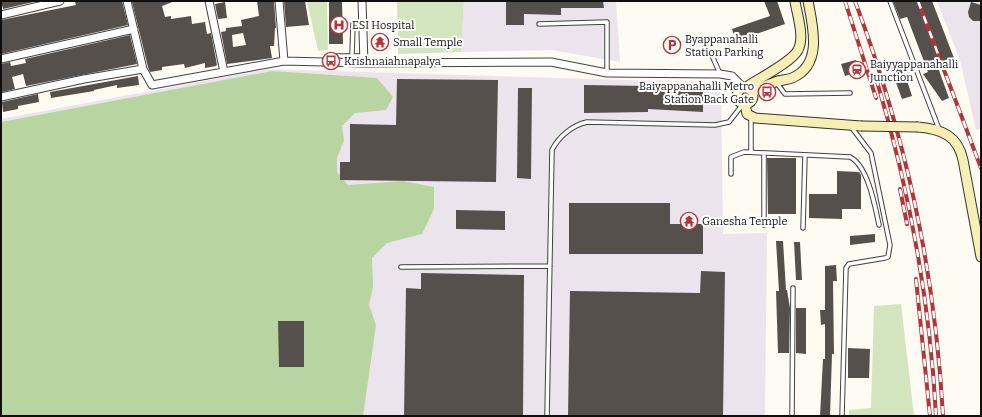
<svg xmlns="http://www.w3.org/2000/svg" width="982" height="417" font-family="Bitter,serif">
<rect width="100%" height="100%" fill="#fefbf2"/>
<path fill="#ebe4ec" d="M 464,1 L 616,1 L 620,62 L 552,50 L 461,52 Z
M 937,1 L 981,1 L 981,129 L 976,130 L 960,60 Z
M 268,69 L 721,83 L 723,234 L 767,233 L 765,416 L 50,416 L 1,149 L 1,119 Z"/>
<path fill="#d3e5bf" d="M 307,1 L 327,1 L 328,50 L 318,51 Z
M 397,1 L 464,1 L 461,52 L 398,54 Z
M 901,304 L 914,416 L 849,416 L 849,410 L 871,408 L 874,306 Z"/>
<path fill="#b8d4a0" d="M 272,71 L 377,78 L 393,97 L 386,110 L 355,113 L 342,126 L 344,141 L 337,158 L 337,172 L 348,185 L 403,181 L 434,187 L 434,209 L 422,234 L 387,243 L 372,258 L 373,287 L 369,305 L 376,325 L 363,416 L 1,416 L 1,122 Z"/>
<path fill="#56504c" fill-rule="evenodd" d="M 1,1 L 38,1 L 3,9 Z
M 79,1 L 122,1 L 128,25 L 1,54 L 1,20 L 76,5 L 75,2 Z
M 175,1 L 162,6 L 165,17 L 171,16 L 171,19 L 191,16 L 192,24 L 205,22 L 207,34 L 211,33 L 217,65 L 216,66 L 205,68 L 205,63 L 185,68 L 184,64 L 162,67 L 162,70 L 150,72 L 148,67 L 132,2 Z
M 257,1 L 274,1 L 276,28 L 275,28 L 274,46 L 270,46 L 272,58 L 227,64 L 221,32 L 226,31 L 226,28 L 242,26 L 241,20 L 259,16 ZM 243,33 L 246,45 L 233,47 L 232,35 Z
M 284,1 L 305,1 L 309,25 L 286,27 Z
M 329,1 L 342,1 L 343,44 L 329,44 Z
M 506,1 L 603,1 L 604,8 L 561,8 L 561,15 L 524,14 L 524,25 L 506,25 Z
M 764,1 L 777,1 L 785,24 L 736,41 L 732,29 L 770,16 Z
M 893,1 L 932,1 L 954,58 L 937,65 L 949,98 L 942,101 L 923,74 L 928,72 L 907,17 L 900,19 Z
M 225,2 L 227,18 L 218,19 L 215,4 Z
M 971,2 L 981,5 L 981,21 L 973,21 L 969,17 L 968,12 Z
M 130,35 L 137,64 L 26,86 L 23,74 L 12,77 L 15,89 L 2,92 L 1,64 L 10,62 L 11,66 L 26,63 L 25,59 Z
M 856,60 L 860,71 L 845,76 L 841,64 Z
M 901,62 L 912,96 L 902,99 L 890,66 Z
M 138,76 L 139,85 L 117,88 L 117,85 L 94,90 L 94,91 L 51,98 L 50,92 Z
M 397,79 L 498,80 L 496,182 L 340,180 L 340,162 L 350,162 L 350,124 L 396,125 Z
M 584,85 L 648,86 L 670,88 L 670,91 L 703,91 L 703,112 L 648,109 L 648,112 L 584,113 Z
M 518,88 L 532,88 L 531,179 L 517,178 Z
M 38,94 L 39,102 L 18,106 L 18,109 L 3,112 L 2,102 Z
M 767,158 L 796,158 L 796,214 L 768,214 Z
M 837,171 L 859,172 L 861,175 L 861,209 L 842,209 L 842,219 L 809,218 L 809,194 L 837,194 Z
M 569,203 L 670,203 L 670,224 L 703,224 L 703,254 L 569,254 Z
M 456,210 L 505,211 L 505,230 L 456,229 Z
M 875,234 L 875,242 L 850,245 L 850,236 Z
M 776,241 L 783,241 L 786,290 L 787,290 L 790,308 L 789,353 L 778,353 L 776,291 L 779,291 Z
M 794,242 L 800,242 L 802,280 L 796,280 Z
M 836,265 L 837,281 L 833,281 L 834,354 L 832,354 L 830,416 L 820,416 L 823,359 L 825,359 L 825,324 L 821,325 L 820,310 L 825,310 L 825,266 Z
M 701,271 L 725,272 L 723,416 L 568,416 L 570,291 L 700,293 Z
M 421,273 L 524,275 L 523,416 L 404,416 L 406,288 L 421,289 Z
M 796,308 L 806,308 L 806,354 L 796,353 Z
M 278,321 L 304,321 L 304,367 L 279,367 Z
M 848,348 L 870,349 L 869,378 L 848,378 Z"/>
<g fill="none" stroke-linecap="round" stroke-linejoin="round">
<defs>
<path id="lane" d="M 890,1 L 939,129
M 539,24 L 607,22 L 607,73
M 708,46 L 720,74
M 352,55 L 353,24
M 336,56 L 364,56
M 776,82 L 785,94 L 850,93
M 751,118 L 751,152
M 731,174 L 731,157 L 744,152 L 850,157 C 868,166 875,206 879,225
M 764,225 L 764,153
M 803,228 L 805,155
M 401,267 L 550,266
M 547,416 L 552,150 C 559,136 573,125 587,122 L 715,125 L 729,122 L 743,104
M 792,416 L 793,288
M 842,416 L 846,268 L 849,264 L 885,258 L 888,257 L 890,245 L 871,153 L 852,128"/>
<path id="street" d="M 127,1 L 143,69 L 152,85 L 284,61 L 364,63 L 551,62 L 607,73 L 720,74 L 732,76 L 743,87
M 209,1 L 224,72
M 279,1 L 284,61
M 362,1 L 364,63
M 1,15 L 60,1
M 1,59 L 134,29
M 1,97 L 84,79 L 143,69"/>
<path id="secondary" d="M 746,87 C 758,79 792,62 798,50 C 805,37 797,15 795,1
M737 96a8 8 0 1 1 16 0a8 8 0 1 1-16 0Z
M 752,92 C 759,89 767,85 775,82 C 780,80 787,80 792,78 C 823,65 813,27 808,1
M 745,104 L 747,114 L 755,118 L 861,126
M 918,127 C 942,129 958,136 963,160 L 981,257"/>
</defs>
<use href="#lane" stroke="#424242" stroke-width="5.5"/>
<use href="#street" stroke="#424242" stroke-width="9"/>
<use href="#secondary" stroke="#313131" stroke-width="11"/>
<use href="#lane" stroke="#fff" stroke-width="3.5"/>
<use href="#street" stroke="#fff" stroke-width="7"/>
<use href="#secondary" stroke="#f6eeb4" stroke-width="9"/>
<defs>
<path id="rail" d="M 845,1 L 876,98
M 855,1 C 906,138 935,270 943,416
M 918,1 L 981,168
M 876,78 C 909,188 930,301 936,416
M 900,189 L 907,224
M 916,279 L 930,416"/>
</defs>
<use href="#rail" stroke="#b0353d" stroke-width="4"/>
<use href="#rail" stroke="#fff" stroke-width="2.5" stroke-dasharray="8" stroke-linecap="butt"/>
<defs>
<path id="secondary-bridge" d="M 861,126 L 918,127"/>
</defs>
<use href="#secondary-bridge" stroke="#313131" stroke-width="11" stroke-linecap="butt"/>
<use href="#secondary-bridge" stroke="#f6eeb4" stroke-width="9"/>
</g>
<defs>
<symbol id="hospital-ring" viewBox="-11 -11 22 22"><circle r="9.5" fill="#fff" stroke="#b0353d" stroke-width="1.5"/><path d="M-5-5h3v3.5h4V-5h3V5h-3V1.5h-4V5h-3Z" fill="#b0353d"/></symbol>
<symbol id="temple-ring" viewBox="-11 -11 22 22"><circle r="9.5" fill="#fff" stroke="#b0353d" stroke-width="1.5"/><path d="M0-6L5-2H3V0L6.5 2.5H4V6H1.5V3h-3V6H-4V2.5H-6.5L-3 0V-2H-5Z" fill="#b0353d"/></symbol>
<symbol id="parking-ring" viewBox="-11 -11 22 22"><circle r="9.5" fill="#fff" stroke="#b0353d" stroke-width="1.5"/><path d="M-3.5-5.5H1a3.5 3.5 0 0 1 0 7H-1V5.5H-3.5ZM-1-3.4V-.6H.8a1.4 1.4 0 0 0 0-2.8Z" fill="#b0353d"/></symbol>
<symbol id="bus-ring" viewBox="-11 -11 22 22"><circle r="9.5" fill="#fff" stroke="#b0353d" stroke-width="1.5"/><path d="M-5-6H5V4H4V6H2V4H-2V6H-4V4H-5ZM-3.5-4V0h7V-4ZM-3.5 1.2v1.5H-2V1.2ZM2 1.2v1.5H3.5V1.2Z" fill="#b0353d"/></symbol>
<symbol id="station-ring" viewBox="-11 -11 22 22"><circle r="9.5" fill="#fff" stroke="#b0353d" stroke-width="1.5"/><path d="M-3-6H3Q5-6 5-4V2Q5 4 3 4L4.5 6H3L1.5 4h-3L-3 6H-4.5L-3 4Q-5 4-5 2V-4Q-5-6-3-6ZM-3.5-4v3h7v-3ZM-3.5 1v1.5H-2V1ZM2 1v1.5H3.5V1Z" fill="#b0353d"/></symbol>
</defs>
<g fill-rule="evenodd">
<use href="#hospital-ring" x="329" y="15" width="20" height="20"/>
<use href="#temple-ring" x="370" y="32" width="20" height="20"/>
<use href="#parking-ring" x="662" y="35" width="20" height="20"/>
<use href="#bus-ring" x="321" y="51" width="20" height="20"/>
<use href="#station-ring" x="847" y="60" width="20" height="20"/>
<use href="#bus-ring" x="757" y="82" width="20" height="20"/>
<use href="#temple-ring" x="679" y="211" width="20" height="20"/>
</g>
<g text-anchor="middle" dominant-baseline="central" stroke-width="4" stroke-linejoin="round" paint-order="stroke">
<g font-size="11" fill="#0f0f0f" stroke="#fff" text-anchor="start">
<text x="352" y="25">ESI Hospital</text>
<text x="685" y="39">Byappanahalli<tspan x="685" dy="13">Station Parking</tspan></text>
<text x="393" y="42">Small Temple</text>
<text x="344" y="61">Krishnaiahnapalya</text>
<text x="870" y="64">Baiyyappanahalli<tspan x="870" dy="13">Junction</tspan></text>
<text x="754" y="86" text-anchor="end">Baiyappanahalli Metro<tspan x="754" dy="13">Station Back Gate</tspan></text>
<text x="702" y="221">Ganesha Temple</text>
</g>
</g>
<rect width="982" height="417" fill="none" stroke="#0f0f0f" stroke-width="4"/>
</svg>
